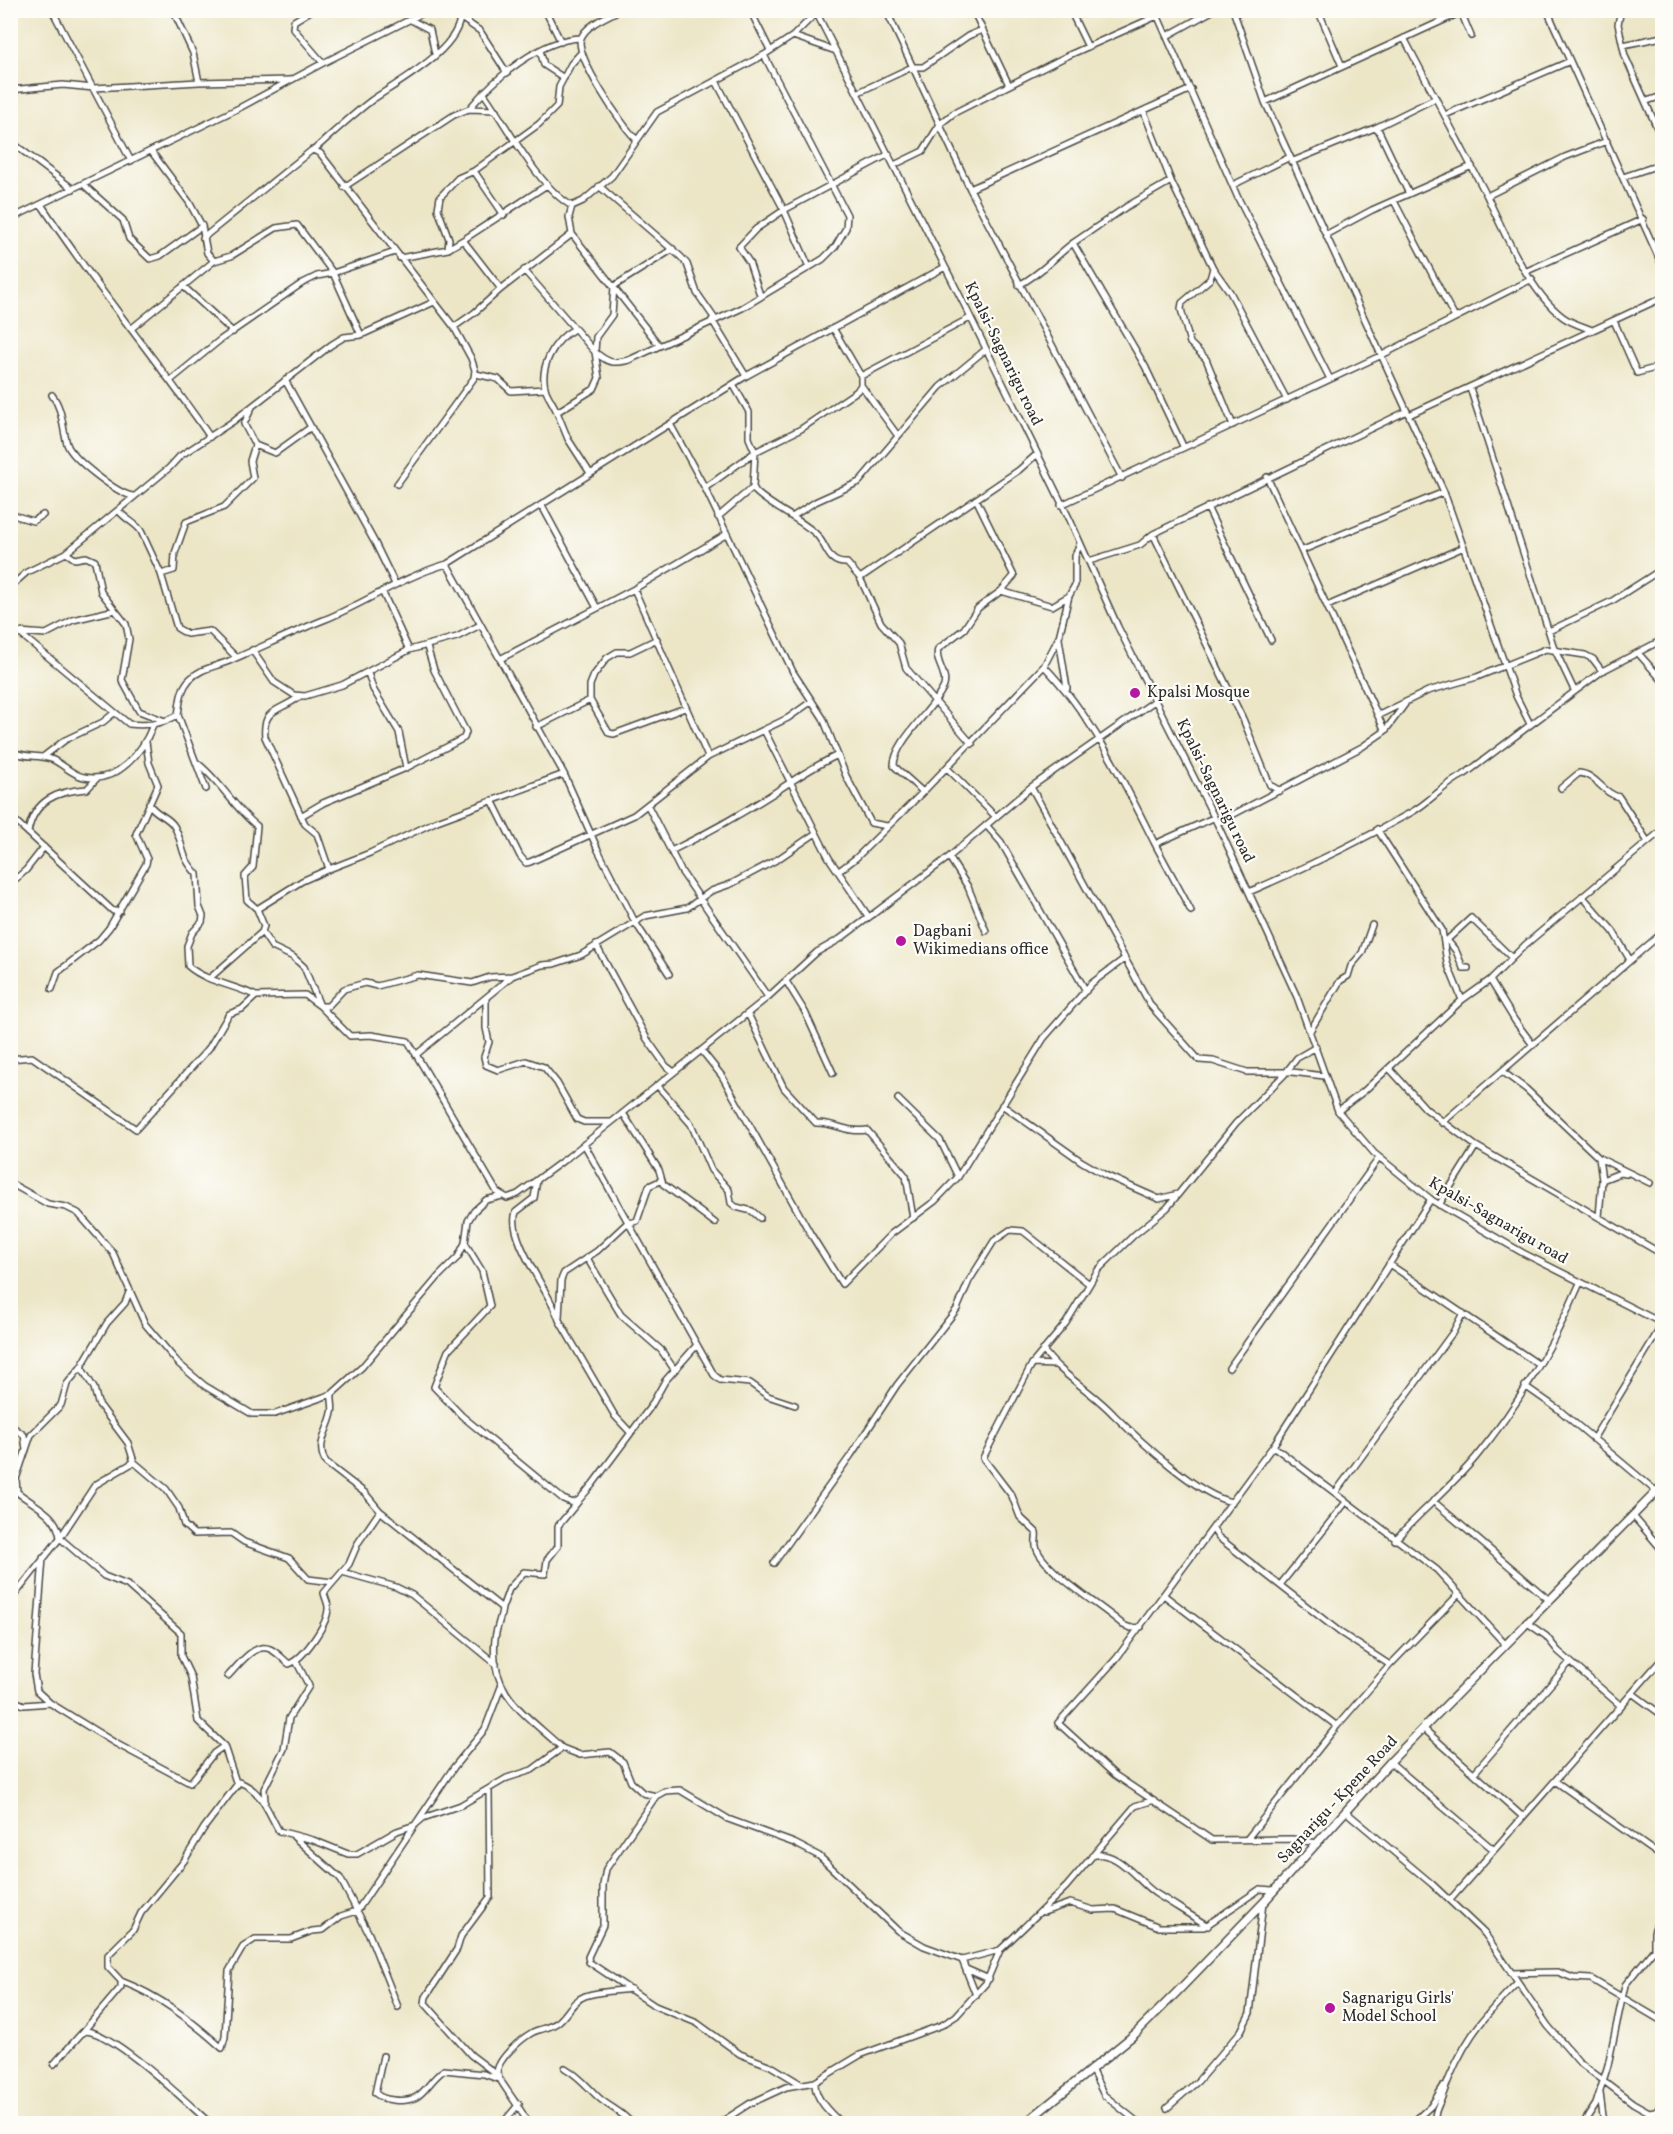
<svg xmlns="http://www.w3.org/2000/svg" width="1673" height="2134" font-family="Vollkorn,serif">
<rect width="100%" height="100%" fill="#fdfcf7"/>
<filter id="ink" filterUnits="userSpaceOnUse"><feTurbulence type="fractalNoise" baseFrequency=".0167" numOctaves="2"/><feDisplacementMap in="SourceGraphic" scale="12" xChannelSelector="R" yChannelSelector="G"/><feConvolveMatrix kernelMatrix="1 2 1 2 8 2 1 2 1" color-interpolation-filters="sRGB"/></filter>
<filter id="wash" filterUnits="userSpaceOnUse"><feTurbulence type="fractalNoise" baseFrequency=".008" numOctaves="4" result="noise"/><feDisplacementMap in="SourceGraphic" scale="24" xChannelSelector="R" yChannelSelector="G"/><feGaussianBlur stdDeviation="1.35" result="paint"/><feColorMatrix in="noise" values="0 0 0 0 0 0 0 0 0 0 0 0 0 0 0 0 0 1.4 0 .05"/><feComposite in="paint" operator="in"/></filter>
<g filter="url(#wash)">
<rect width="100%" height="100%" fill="#ece6c7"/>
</g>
<g filter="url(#ink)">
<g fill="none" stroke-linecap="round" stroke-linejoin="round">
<defs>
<path id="minor" d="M 52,10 L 131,161
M 173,10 L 193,53 L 199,82
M 312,10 L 294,21 L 293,28 L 323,63
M 545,10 L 561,42
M 619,10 C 607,17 587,24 581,38 C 573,54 622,126 636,139
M 750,10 L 770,50
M 815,10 L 968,312 L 1070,520 L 1118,627 L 1217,823 L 1297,997 L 1338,1111 L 1374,1153 L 1433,1201 L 1523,1253 L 1662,1323
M 886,10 L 970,189 L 1122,478
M 973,10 L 1009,85
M 1070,10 L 1088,47
M 1155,10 L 1238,198 L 1330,379
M 1233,10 L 1265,102 L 1444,492 L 1516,696 L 1530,724
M 1318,10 L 1342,66
M 1547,10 L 1662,265
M 1621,10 L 1618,24 L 1625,56 L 1662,139
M 1461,12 L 1471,36
M 461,18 L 480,31 L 507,73
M 411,20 L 430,30 L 435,54
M 793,36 L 833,50
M 1167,36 L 1212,11
M 1404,38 L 1487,196 L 1565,157 L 1607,141
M 1623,45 L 1662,37
M 540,50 L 544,65 L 564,78
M 716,81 L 784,210 L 809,267
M 10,90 L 63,85 L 94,88 L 199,82 L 290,80
M 859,92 L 912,67 L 923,67 L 968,36 L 982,30
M 485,95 C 507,126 539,188 572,206 L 569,217 L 572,234 L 659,345
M 1647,101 L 1662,96
M 1265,102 L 1466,10
M 469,109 C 493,80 540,39 581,38
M 1144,112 L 1171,181 L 1213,268 L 1230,292 L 1287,400
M 1445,115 L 1568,62
M 1377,127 L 1409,194
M 10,141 L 73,189
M 315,149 C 334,132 352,115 372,100 C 398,82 465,47 460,10
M 151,151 L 189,202 L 202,226 L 207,253 L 214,261
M 1291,162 L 1377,127 L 1436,98
M 894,165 L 923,151 L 940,124 L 954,113 L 1067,56 L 1157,16
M 474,171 L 504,215
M 1623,177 L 1662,164
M 1171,181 L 1126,207 L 1073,243 L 1145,366 L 1183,446
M 84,185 L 123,220 L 129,239 L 150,259 L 160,256 L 202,226
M 1233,185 L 1290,157
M 599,186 L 681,257 L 687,264 L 697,293 L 715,319
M 344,187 L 454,115 L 469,109 L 496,110
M 970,189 L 1191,89
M 1487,196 C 1503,231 1531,294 1563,317 C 1571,323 1582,326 1592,330
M 1394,201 L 1455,318
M 41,204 C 93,284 156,358 210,437
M 572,206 L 583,201 L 612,176 L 657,112 L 764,55 L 793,36 L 816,13
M 10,219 L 241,107 L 323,63 L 429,10
M 1327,234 L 1372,210 L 1472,166
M 203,238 L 312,150 L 320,153 L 454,327 L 471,358 L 475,370 L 474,378 L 397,484
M 463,240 L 547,185
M 448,249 L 449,239 L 438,209 L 440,197 L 458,178 L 474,171 L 539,124 L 557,106 L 559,87 L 571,64 L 580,54
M 400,258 L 448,249 L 463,240 L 501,289
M 1213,268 L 1210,279 L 1182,303 L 1181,309 L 1190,343 L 1206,359 L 1233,425
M 524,270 L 595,352 C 608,363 613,364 629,360 L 742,308 L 823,259 L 835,247 L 846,228 L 847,215 L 764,55
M 1527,271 L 1643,219
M 1019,285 C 1042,273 1053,258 1073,243
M 183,286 L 233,332
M 760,295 L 749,262 L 739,247 L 756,229 L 784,210 L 889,154
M 712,320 L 746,376
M 1614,321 L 1637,373 L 1662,366
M 454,327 L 474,313 L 501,289 L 572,234
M 132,328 L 214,261 L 231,256 L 276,228 L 297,225 L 333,273 L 361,335
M 476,374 L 498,379 L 511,391 L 545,389
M 861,376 L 970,318
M 171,380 L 220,340 L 301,284 L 317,276 L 333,273 L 395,252
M 285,380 L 375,543 L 395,584
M 733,384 L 749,412 L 749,438 L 755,452 L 753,487 L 756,492 C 773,508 797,517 815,533 C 828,545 826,564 847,563 L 860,578
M 861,385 L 898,436
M 1470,388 L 1554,648 L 1574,690
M 52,395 C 63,409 62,427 67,444 C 72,459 118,494 133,496
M 557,412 C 554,405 549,398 546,391 C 538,368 554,340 574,329
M 1409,415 L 1662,298
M 670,424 L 705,488 L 793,672 L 823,718 L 846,776 L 871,823 L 887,826
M 255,445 L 275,453 L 311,427
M 590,473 L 568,439 L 557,412 L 594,389 L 599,378 L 595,352 L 596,337 L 612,315 L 614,286 L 673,249
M 1267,477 L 1385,731
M 705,488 L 755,452 L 801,429 L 857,391 L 861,385 L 861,376 L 833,328
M 1061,505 L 1382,355 L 1532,279
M 542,506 L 597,608
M 1207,507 L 1271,640
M 119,511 C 126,520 136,523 141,531 L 161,574 L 177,628 L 187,634 L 210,631 L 236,657
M 10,514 L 33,521 L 43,515
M 718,517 L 753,487
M 792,517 L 815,502 L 859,482 L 940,387 L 985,350
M 1153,534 L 1243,719 L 1270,785 L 1280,791
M 1303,550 L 1444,492
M 66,553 L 75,559 L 86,557 L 95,561 L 101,592 L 126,624 L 129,639 L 122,680 L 139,711 L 165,721
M 1089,561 L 1140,545 L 1153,534 L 1407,411
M 447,564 L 564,774 L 598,850 L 635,922 L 669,974
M 161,574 L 174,570 L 175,553 L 186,522 L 224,507 L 253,478 L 250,461 L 255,445 L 244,424 L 252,407
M 10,587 L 27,572 L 66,553 L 169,468 L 180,456 L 232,422 L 331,345 L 344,337 L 361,335 L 434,302
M 634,589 L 708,757
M 382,591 L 409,650
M 1001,591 L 1052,606 L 1069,596
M 1327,606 L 1464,547
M 1549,631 L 1612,601 L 1662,569
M 10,632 L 18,632 L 129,724 C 148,726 162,724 178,715 C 180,703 180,690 189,680 C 200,668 215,667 229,661 C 262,647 293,632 326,619 C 367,602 404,576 447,564 L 746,376 L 945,267
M 19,632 L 46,634 L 73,620 L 115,610
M 657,639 L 630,652 L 617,652 L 607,658 L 594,675 L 590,685 L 590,700 L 609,733 L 614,734 L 685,708
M 1059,639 L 1067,688
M 252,650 L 274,682 L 294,695 L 305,696 L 342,685 L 409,650 L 457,637 L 480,625
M 1638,653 L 1662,680
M 500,659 L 634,589 L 727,534
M 1044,666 C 1092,716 1123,780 1154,842 C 1166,865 1179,888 1191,911
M 368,673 L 373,689 L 399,732 L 406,768
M 299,697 C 279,712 262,708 265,737 L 305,824 L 317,834 L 329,869
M 178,715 L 206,789
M 1379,715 L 1428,691 L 1477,677 L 1546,649 L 1585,655 L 1593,659 L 1602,671 L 1662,640
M 536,727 L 590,700
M 764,730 L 829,858 L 868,916
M 972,744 L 906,668 L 899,643 L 881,623 L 860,578 L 1019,470 L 1037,454
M 10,751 C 28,759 36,754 51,759 C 62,763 72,775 84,777 C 117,784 142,753 153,725
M 43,757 L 65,740 L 103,722 L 114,713
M 196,762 C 220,780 233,807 257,826 L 253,867 L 245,876 L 247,900 L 257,909
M 947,768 L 995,816
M 1031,787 L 1151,1006 L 1199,1060 L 1213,1061 L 1247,1072 L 1292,1072 L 1324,1076
M 1561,788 L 1579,773 C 1596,774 1603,794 1619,797 L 1648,842
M 923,792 L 894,766 C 893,742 937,706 944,686 C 948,673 934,662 938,649 L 964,629 L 978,608 L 1001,591 L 1014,576 L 976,499
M 492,800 L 520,856 L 526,863 L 530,862 L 634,815 L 708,757 L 788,718 L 812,701
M 149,804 C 156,815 168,816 174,826 C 185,846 179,855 197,874 L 199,906 L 203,916 L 202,922 L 192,933 L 187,946 L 188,966 C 206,982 235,985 256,996
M 648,806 L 681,871 L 768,997
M 10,816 L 113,911 L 120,911
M 301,816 L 323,803 L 406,768 L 464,738 L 466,732 L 434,670 L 427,647
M 1217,823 L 1362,747 L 1385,731 L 1405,704
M 986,825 L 1001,842 L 1086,991
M 1377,829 L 1442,930 L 1447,963 L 1462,1000
M 28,832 C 34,800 57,791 87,789 L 97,778
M 1155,844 L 1213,818
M 671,851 C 712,831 752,808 789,783 C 806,772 820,763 838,755
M 949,857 L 968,887 L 986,931
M 839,871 L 856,858 L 923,792 L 1044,666 L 1059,637 L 1069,596 L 1075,585 L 1075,556 L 1080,543
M 10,884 L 26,870 L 44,847
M 1249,892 C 1305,868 1359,842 1412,812 C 1431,801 1444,784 1465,774 L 1602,671
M 1582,896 L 1613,931 L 1630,960
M 262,932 L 272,947 L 293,957 L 304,967 L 320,1006 L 328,1006 L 344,989 L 365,983 L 377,986 L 418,975 L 472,983 L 490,977 L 512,976 L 542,965 L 554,964 L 581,955 L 645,916 L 687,908 L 711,891 L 731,884 L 778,859 L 816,833
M 596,945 L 647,1039 L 666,1066 L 674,1072
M 1468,968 L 1463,968 L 1456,951 L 1447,940 L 1471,918 L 1512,958
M 210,978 L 262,932 L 264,926 L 257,909 L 302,881 L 329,869 L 370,853 L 437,821 L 564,774
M 1490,980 L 1515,1021 L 1533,1045
M 786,981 L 805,1012 L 833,1073
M 52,989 L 58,972 L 99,940 L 109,928 L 146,864 L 147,859 L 136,834 L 158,785 L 149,763 L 146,742
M 486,998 L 486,1028 L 489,1042 L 484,1057 L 486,1065 L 498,1070 L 526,1061 L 544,1067 L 557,1083 L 577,1119 L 584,1122 L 611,1122
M 748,1014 L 784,1088 L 816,1123 C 839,1123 844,1133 867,1130 L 906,1176 L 913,1218
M 1310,1031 L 1340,981 L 1348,976 L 1351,966 L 1362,953 L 1372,925
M 702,1051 L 722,1076 L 810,1233 L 842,1284 L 891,1234 L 935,1201 L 958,1177 L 1044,1038 L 1092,983 L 1124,959
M 417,1054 L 511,977
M 10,1059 L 32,1057 L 136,1129 L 209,1048 L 229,1014 L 242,1009 L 256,996 L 305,995 L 320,1006 L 350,1036 L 371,1035 L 408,1041 L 497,1192 L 507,1198 L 518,1194 L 568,1157 L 768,997 L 817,952 L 840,939 L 949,857 L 1031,787 L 1156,700
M 1389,1068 L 1426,1109 L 1476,1146 L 1662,1254
M 1503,1072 L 1526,1089 L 1599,1158 L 1650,1183
M 657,1085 L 691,1124 L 711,1170 L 729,1190 L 731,1203 L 736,1207 L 752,1211 L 760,1218
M 898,1099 L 940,1140 L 958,1177
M 1002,1105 L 1081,1161 L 1105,1175 L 1159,1199 L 1178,1194
M 1338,1111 L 1364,1091 L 1462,1000 L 1490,980 L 1525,945 L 1662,830
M 623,1113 L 659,1170 L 663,1184 L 715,1223
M 1442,1123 L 1662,933
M 584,1144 L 714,1375 L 720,1380 L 750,1383 L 768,1396 L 795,1405
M 1599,1158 L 1602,1180
M 537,1180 L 534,1198 L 516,1212 C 506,1237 551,1294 559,1320 L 615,1416 L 630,1432
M 10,1183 L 48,1204 L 66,1207 L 78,1213 L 113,1253 L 145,1324 L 179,1364 L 205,1386 L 252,1414 L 275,1414 L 332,1394 L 362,1367 L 439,1276 L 458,1257 L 465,1243 L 468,1221 L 474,1211 L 486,1200 L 502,1196
M 1439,1205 L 1476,1146
M 1599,1217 L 1602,1180 L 1620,1173 L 1626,1174
M 465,1243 L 482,1271 L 490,1306 L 448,1351 L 434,1387 L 462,1416 L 563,1499 L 573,1503 L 579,1500 L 592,1485 L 651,1406 L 665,1381 L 696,1346
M 587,1258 L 621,1315 L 661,1350 L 674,1369
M 1389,1264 L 1538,1364
M 559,1318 L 561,1280 L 564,1273 L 597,1251 L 626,1224 L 637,1221 L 649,1186 L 660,1181
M 1043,1350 C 1062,1376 1092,1391 1114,1415 C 1139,1440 1199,1496 1232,1502
M 1032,1364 L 1054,1365
M 81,1367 L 94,1388 L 98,1403 L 128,1443 L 134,1462 L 166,1489 L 179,1508 L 184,1525 L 194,1534 L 231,1533 L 244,1542 L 289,1558 L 308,1579 L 333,1582
M 1229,1368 L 1379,1158
M 1525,1386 L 1558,1409 L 1657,1492
M 332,1394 C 331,1401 334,1407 332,1413 C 328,1432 315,1444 326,1463 L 365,1493 L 380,1511 L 502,1608 C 501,1619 496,1628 495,1639 C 489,1695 526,1714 562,1748
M 10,1425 L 24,1435 L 26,1450
M 1593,1439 L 1662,1325
M 1273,1446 L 1437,1570 L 1505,1644
M 134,1462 L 95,1485 L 60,1538 L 104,1576 L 127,1585 L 181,1633 L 181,1656 L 191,1677 L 198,1721 L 224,1746 L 237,1785
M 1335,1493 L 1453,1332 L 1463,1313
M 1433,1501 L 1549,1600
M 1634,1517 L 1662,1550
M 1213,1529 L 1218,1537 L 1341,1633 L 1390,1665
M 1395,1540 C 1421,1511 1451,1487 1476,1457 C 1518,1406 1554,1344 1580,1283
M 43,1558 L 34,1674 L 37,1691 L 50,1703 L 115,1743 L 190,1783 L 214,1753 L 224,1746
M 774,1563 L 851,1455 L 897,1385 L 957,1309 L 969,1281 L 994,1241 L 1010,1230 L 1023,1231 L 1088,1283
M 342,1572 L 396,1587 L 412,1595 L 496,1664
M 1280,1585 L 1346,1502
M 1165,1596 L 1337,1726
M 10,1601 L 60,1538 C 58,1514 35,1506 17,1492 L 16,1479 L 31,1435 L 61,1405 L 67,1384 L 81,1367 L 107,1323 L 125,1303 L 130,1290
M 502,1608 L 509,1589 L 524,1572 L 545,1574 L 547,1560 L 558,1546 L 558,1526 L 578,1502
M 1526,1622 L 1546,1636 L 1558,1651 L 1621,1706
M 1141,1627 L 1131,1628 L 1123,1625 C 1105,1608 1040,1569 1036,1546 C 1035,1542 1037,1537 1036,1532 L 1020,1517 L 1012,1496 L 983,1458 L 1032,1364 L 1066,1323 L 1098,1270 L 1134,1235 L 1167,1208 L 1236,1123 L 1284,1075 L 1297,1058 L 1316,1047
M 228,1676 C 238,1666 254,1642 270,1649 C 277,1652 283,1659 289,1664 C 303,1659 329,1623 328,1607 C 328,1603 325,1598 324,1593 L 349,1564 L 358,1543 L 380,1511
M 1632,1693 L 1662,1715
M 10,1699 L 24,1705 L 50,1703
M 1423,1728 L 1523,1817
M 1390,1762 L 1494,1850
M 1475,1772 L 1570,1662
M 1555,1781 L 1662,1857
M 489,1789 L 490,1897 L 461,1936 L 457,1949 L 426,1997 L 425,2003 L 471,2055 L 496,2074
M 656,1796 L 606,1869 L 603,1885 L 603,1925 L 588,1957 L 589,1962 L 655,2006 L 697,2023 L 740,2054 L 771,2066 L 799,2083
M 265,1801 L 264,1789 L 284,1749 L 289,1718 L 309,1686 L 296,1661
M 1345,1811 L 1432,1884 L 1485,1934 L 1548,2026 L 1579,2062 L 1633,2103 L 1649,2112 L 1655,2111 L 1662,2105
M 294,1837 L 340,1878 L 369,1934 L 398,2007
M 1247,1839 L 1337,1726 L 1390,1665 L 1458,1595
M 1317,1843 L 1292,1839 L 1212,1840 L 1115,1775 L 1058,1723 L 1116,1659 L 1273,1446 L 1431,1199
M 1092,1856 C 1117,1848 1137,1881 1155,1893 C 1173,1904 1190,1915 1208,1926
M 1450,1900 L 1662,1659
M 1044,1912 L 1070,1903 L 1093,1910 L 1115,1909 L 1159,1927 L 1204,1927 L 1260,1889 L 1272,1890
M 962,1960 L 976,1995
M 966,1969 L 989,1979
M 1511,1973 L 1558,1972 L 1573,1978 L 1591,1979 L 1662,2021
M 121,1981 C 160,1996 191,2020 222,2048 L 225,2037 L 229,1971 L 243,1947 L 255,1939 L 291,1939 L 312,1931 L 323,1930 L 341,1916 L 357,1911 L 454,1767 L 485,1729 L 501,1687
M 81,2034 L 121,1987 L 121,1981 L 108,1967 L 108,1955 L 133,1930 L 141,1913 L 184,1861 L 204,1828 L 239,1782 C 262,1790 268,1812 279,1831 L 313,1840 L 348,1854 L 357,1854 L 397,1831 L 415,1825 L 423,1818 L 461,1805 L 507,1778 L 532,1770 L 562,1748 L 580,1755 L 610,1752 L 623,1762 L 631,1782 L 643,1793 L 656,1796 L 665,1791 L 680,1790 L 728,1819 L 794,1843 L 819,1856 L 898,1931 L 924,1946 L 962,1960 L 1000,1950
M 383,2056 L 375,2093 C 381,2098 385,2099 393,2100 C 425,2104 423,2085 444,2070 L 484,2074 L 498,2079
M 54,2064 L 81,2034 L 86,2031 C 115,2033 186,2102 211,2124
M 565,2068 C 579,2076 586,2085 597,2096 C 608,2107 622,2111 632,2124
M 1091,2069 L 1104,2095 L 1140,2124
M 815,2082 C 814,2098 830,2113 842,2124
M 1600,2093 L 1604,2124
M 1167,2108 L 1198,2081 L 1241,2031 L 1250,2013 L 1263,1903
M 502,2124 L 519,2104
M 528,2124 C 523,2110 497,2079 497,2073 C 497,2059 522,2038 533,2032 C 542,2028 550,2028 558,2022 C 568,2014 572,2001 585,1996 C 599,1991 616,1991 631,1989
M 614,2124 L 622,2121 L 630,2124
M 718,2124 L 749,2104 L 786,2087 L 815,2082 L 860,2055 L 942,2025 L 956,2016 L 986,1983 L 1000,1950 L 1066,1887 L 1135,1806 L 1151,1801
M 1411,2124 L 1431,2106 L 1443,2087
M 1436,2124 C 1433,2113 1438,2107 1442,2097 C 1460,2046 1479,2021 1517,1983
M 1583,2124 L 1596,2104 L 1608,2065 L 1625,1985 L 1654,1949 L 1654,1932 L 1662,1909"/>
<path id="tertiary" d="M 1024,2124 L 1135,2034 L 1177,1992 L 1263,1903 L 1390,1762 L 1662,1486"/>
</defs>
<use href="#minor" stroke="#484742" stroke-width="8"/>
<use href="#tertiary" stroke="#484742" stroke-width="10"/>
<use href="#minor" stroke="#fff" stroke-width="5"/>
<use href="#tertiary" stroke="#fff" stroke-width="7"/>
</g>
</g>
<g fill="#b5179e" stroke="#fdfcf7" stroke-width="2">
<circle cx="1135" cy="693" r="6"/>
<circle cx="901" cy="941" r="6"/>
<circle cx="1330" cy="2008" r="6"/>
</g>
<g text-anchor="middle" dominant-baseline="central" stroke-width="4.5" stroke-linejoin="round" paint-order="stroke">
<g font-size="16" fill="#2b2b2b" stroke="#fdfcf7">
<text transform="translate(1003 354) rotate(64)">Kpalsi-Sagnarigu road</text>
<text transform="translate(1215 791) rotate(64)">Kpalsi-Sagnarigu road</text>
<text transform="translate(1498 1221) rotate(30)">Kpalsi-Sagnarigu road</text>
<text transform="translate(1338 1800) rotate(-47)">Sagnarigu - Kpene Road</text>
</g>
<g font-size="16" fill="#2b2b2b" stroke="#fdfcf7" text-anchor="start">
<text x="1147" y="693">Kpalsi Mosque</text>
<text x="913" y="932">Dagbani<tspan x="913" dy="18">Wikimedians office</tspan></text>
<text x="1342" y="1999">Sagnarigu Girls'<tspan x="1342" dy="18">Model School</tspan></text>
</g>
</g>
<rect width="1673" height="2134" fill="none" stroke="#fdfcf7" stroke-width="36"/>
</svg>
